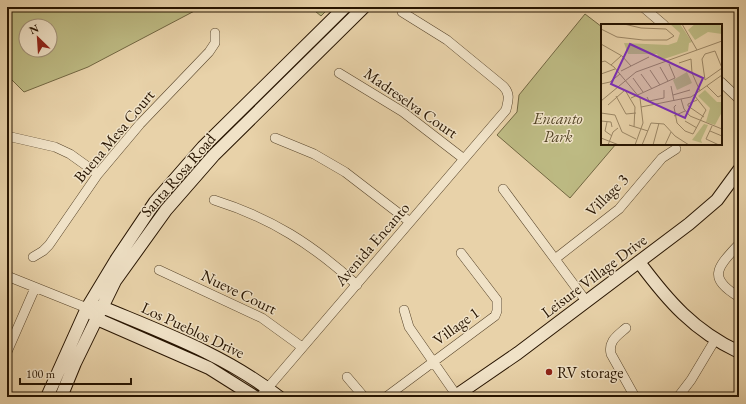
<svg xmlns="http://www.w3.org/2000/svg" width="746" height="404" font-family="'EB Garamond',serif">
<rect width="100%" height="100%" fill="#e8d2a9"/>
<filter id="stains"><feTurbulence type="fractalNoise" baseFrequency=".005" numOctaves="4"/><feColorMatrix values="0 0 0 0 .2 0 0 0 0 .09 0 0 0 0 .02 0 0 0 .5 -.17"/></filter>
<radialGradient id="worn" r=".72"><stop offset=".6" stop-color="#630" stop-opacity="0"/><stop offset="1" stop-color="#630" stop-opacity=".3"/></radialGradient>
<path fill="#bdba83" stroke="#726742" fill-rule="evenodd" d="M 7,7 L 202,7 L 88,67 L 24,92 L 7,75 ZM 26,26 L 50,26 L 50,50 L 26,50 Z
M 310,7 L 330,7 L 321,16 Z
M 585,14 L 602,27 L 602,144 L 616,144 L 570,198 L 497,135 L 517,112 L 519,95 Z"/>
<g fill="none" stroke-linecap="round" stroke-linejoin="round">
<defs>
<path id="street" d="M 643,7 L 664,25
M 339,73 L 403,112 L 464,159
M 721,82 L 739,99
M 7,136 L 55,147 L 70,154 L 98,174
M 275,138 L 314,154 L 345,172 L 410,222
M 503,189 L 586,301
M 214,200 C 271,218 312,244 357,285
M 739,244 C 718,267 706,277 739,297
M 33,257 L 43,251 L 49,245 L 98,174 L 140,124 L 209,52 L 215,43 L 215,33
M 555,259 L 619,209 L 662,158 L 676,149
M 159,270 L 262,318 L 302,347
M 7,276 L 87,308
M 404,310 L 409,327 L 457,396
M 626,328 C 617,336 608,341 611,354 L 635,397
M 7,352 L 35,288
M 347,377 L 364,397
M 260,397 L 506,110 C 508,101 511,94 503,86 L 447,40 L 402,12
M 386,397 L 495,316 L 497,311 L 497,300 L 461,253
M 678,397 L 691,380 L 715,340"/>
<path id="secondary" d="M 639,262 C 668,301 694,331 739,352
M 94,307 L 102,307 C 164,333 225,355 279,397
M 92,313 L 97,319 L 209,368 L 255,397
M 47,397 L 87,308 L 116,260 L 155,202 L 203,147 L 345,7
M 61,397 L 75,363 L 115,281 L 166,210 L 214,155 L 364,7
M 454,397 L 518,353 L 689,224 L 717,200 L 739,170"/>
</defs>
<use href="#street" stroke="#57442a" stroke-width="10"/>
<use href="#secondary" stroke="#271400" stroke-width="14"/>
<use href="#street" stroke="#f0e2c7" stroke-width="9"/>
<use href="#secondary" stroke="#f0e2c7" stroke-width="12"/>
</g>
<circle fill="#8f2418" stroke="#f0e2c7" stroke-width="1.5" cx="549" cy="372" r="4"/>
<g text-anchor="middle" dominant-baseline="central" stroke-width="3" stroke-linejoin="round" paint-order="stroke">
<g font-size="16" fill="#271400" stroke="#f0e2c7">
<text transform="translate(411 103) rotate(35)">Madreselva Court</text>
<text transform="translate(114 136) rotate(-50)">Buena Mesa Court</text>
<text transform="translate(178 175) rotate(-49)">Santa Rosa Road</text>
<text transform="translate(607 195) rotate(-45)">Village 3</text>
<text transform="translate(372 244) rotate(-49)">Avenida Encanto</text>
<text transform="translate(594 276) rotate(-37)">Leisure Village Drive</text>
<text transform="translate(239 292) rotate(26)">Nueve Court</text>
<text transform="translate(456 326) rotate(-36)">Village 1</text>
<text transform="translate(193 330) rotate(25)">Los Pueblos Drive</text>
</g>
<g font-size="16" font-style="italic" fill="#544627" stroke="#f0e2c7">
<text x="558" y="118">Encanto<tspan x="558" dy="18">Park</tspan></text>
</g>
<g font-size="16" fill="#271400" stroke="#f0e2c7" text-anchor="start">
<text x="557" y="372">RV storage</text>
</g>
</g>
<g transform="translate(601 24)">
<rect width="121" height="121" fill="#e8d2a9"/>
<path d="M 69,0 L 79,0 L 91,18 L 88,19 L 87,27 L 60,36 L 56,30 L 27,30 L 23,19 L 67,21 L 76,18 L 79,9 ZM 94,0 L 119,0 L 121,10 L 107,8 L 94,16 L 87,6 ZM 86,48 L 91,59 L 76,66 L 72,56 ZM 104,66 L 116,78 L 121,78 L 121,88 L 114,101 L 105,98 L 109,84 L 97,72 ZM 103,100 L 107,101 L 100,116 L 101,119 L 91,116 Z" fill="#bdba83"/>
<path fill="none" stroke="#9b8665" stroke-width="1" d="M 81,0 L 96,26M 0,5 L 16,13 L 42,16 L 66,16 L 73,12 L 65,5 L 40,4 L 23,0M 0,20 L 21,32 L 30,42M 114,27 L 121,44 L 104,56 L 101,35 L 104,30 ZM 0,38 L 4,37 L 13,43 L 39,74 L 42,99 L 34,121M 78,39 L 90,35 L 91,49 L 99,67M 10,41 L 20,32M 59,43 L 67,57M 49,46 L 59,61M 20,47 L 48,33M 0,50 L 14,45M 40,50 L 51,65M 32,54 L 42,68M 0,60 L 9,58 L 19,50M 70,62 L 73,77M 106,62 L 117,73 L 121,71M 72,71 L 89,66M 15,72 L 25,90 L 35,89M 46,73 L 48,77 L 63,74 L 63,66M 30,74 L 74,54 L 68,40M 80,75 L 83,85 L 89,92 L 121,105M 96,76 L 87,80 L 87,82 L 103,93M 0,77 L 35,48 L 121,17M 7,81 L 24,66 L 34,83 L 33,103M 75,81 L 73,83 L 76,99 L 84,107 L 92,110 L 105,86 L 93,71M 40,83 L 90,73 L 121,51M 0,89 L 14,91 L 21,108 L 35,115M 73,92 L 84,87M 0,97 L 10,98 L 11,103M 84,97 L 96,104M 6,98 L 4,107 L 11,112M 28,101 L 47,107M 111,102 L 105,115 L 118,121M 109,107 L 121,112M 0,114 L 18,121M 7,121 L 12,108 L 17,104M 41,121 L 50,99 L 63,100 L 74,112 L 88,121M 52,121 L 58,99M 64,121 L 70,108"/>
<path fill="#7b2cbf" fill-opacity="0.15" stroke="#7b2cbf" stroke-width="2" d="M 29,20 L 102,54 L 84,94 L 10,60 Z"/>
<rect width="121" height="121" fill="none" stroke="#271400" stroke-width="2"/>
</g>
<rect width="746" height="404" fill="none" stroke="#e8d2a9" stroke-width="24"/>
<rect x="8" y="8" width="730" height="388" fill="none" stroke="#271400" stroke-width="2"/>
<rect x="12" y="12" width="722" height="380" fill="none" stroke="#271400"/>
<g transform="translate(38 38) rotate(335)"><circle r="19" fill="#f0e2c7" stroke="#a09077"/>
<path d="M0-3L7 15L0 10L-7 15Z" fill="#8f2418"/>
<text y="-6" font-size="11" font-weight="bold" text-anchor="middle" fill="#271400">N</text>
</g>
<path d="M20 378v6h111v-6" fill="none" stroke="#271400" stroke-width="2"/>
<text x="26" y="378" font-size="12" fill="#271400" stroke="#f0e2c7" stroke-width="3" paint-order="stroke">100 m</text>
<rect width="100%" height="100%" filter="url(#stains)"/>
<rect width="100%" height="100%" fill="url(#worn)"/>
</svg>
